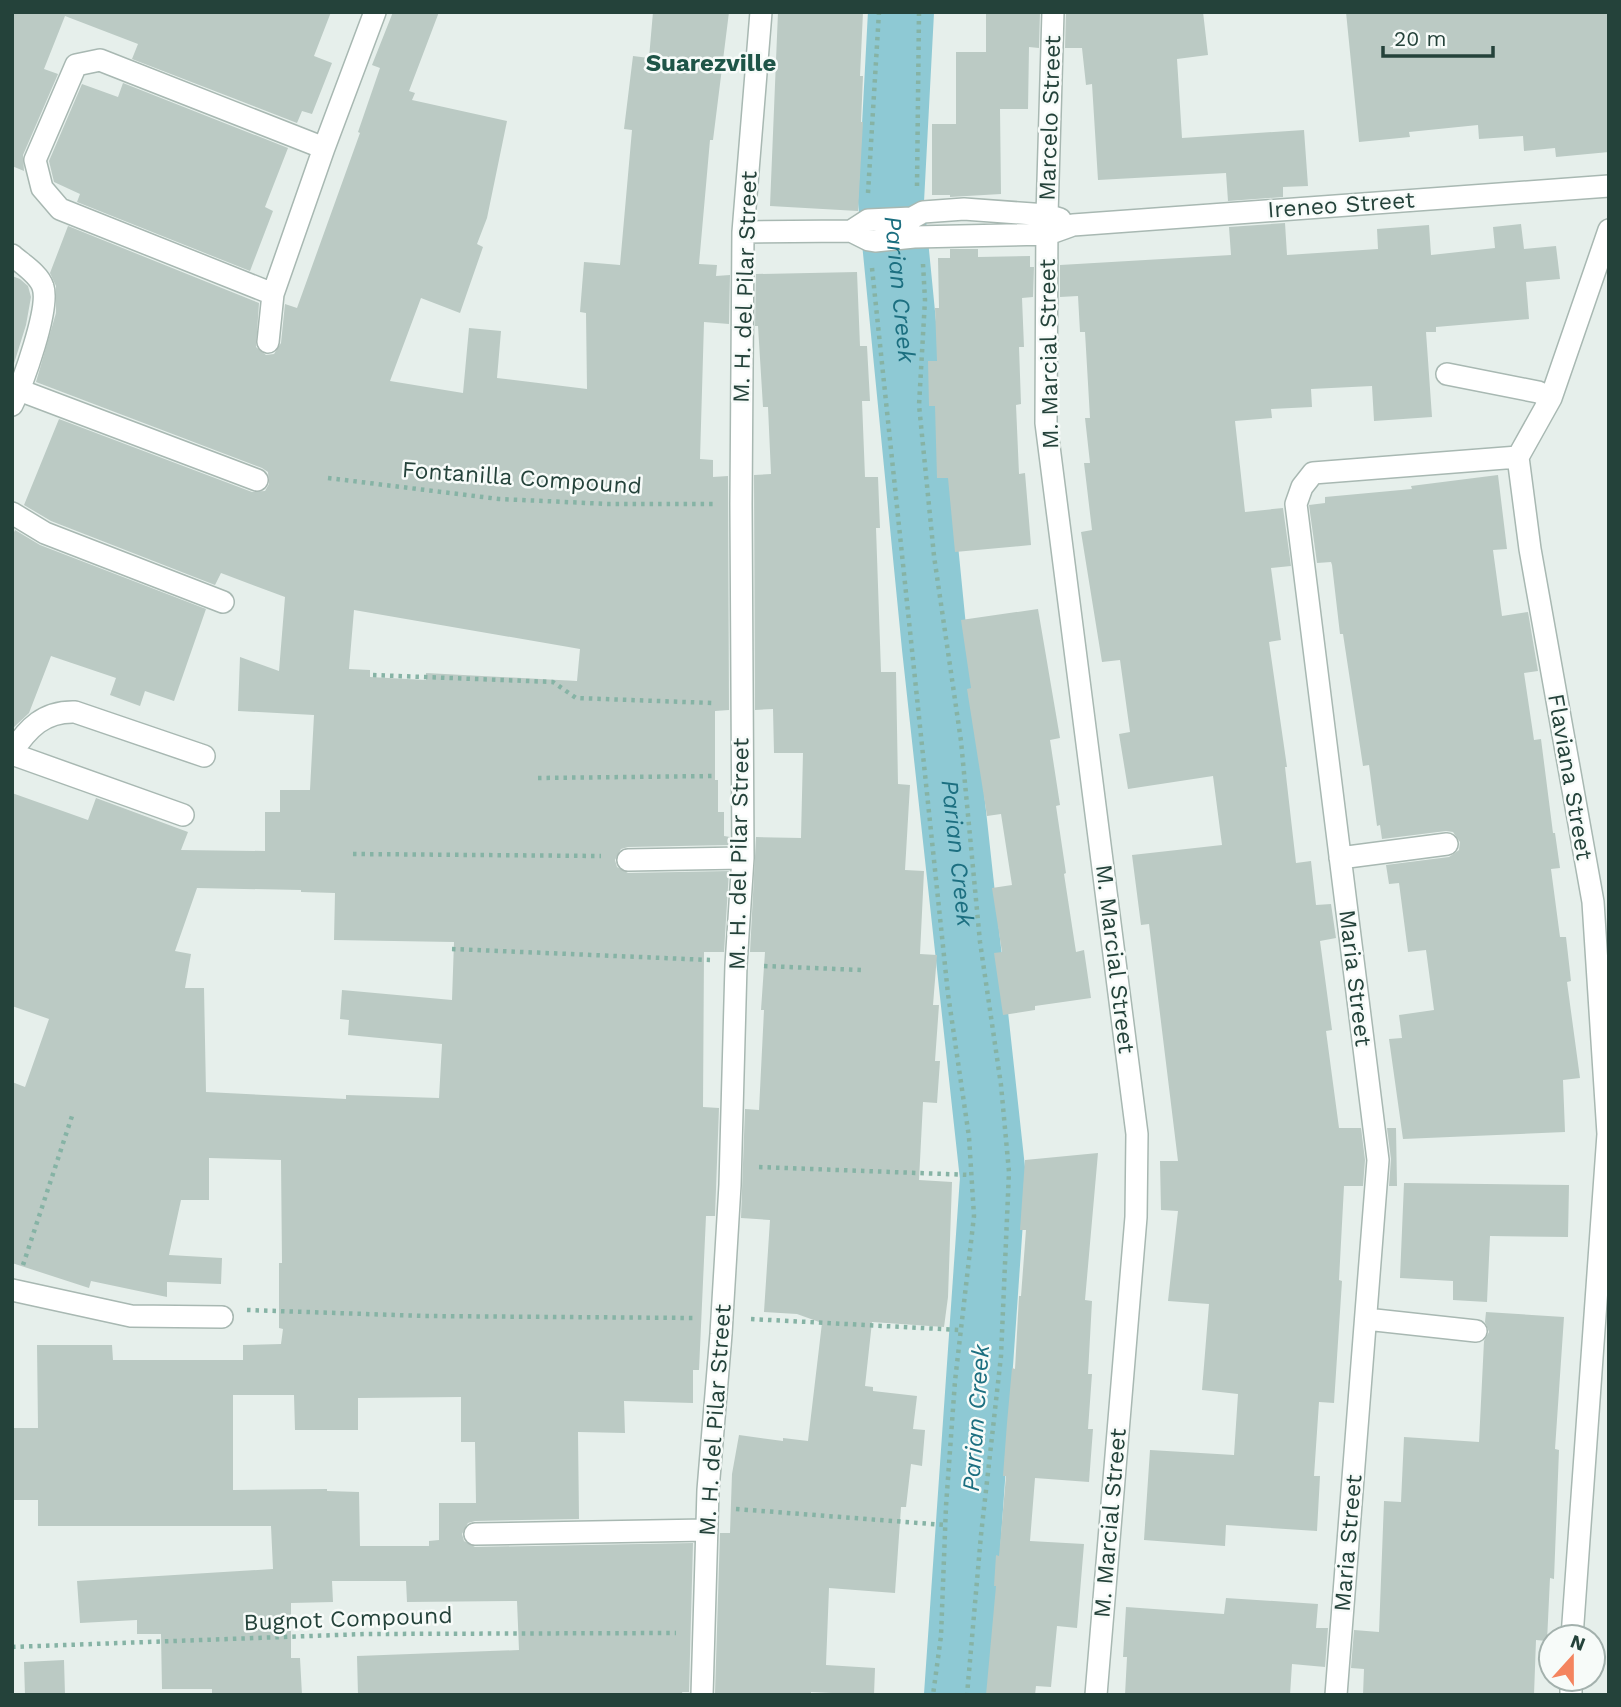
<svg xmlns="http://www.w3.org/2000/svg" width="1621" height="1707" font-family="'Work Sans',sans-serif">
<rect width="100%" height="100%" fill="#e6efeb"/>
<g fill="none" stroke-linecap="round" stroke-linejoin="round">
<path stroke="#8ec9d4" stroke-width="66" id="s1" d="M 901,12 L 891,201 L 935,648 L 993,1178 L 957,1695"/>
</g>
<path fill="#bbcac4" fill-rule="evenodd" d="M 12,12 L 331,12 L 314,56 L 332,63 L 312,114 L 302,111 L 297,123 L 132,59 L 138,44 L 65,16 L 44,69 L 58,74 L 23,155 L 24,171 L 12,166 Z
M 393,12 L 439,12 L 409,91 L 415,93 L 412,100 L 507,121 L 487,218 L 477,244 L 483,247 L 460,313 L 421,298 L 390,381 L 463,393 L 469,328 L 501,331 L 497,378 L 587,389 L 586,313 L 580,312 L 584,262 L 620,265 L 632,130 L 624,129 L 633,56 L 649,58 L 653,12 L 729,12 L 713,140 L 710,140 L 699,264 L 717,265 L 716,276 L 730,275 L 729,324 L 704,322 L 700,459 L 713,460 L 713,477 L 728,476 L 729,710 L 715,711 L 715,780 L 718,780 L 718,812 L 724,812 L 724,836 L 730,837 L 730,845 L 628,847 L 621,849 L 615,860 L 617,867 L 628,873 L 729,871 L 724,952 L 704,952 L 703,1107 L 719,1108 L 715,1216 L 706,1216 L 699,1370 L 693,1370 L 693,1403 L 624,1401 L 625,1433 L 578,1432 L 579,1519 L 475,1521 L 468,1523 L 462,1534 L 464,1541 L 475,1547 L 693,1543 L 689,1692 L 682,1692 L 683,1695 L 358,1695 L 357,1656 L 519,1650 L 517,1601 L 407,1602 L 406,1581 L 332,1581 L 333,1602 L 291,1603 L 291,1658 L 300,1658 L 302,1695 L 212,1695 L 212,1689 L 162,1689 L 161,1634 L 137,1634 L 137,1620 L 80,1623 L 77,1581 L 273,1569 L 271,1526 L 38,1526 L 38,1500 L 12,1500 L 12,1428 L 38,1428 L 37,1345 L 112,1345 L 113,1360 L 243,1360 L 243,1345 L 281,1344 L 283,1329 L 279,1328 L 279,1263 L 282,1263 L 281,1160 L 209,1158 L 209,1200 L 181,1200 L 169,1255 L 222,1258 L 221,1284 L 167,1282 L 167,1297 L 91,1281 L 89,1288 L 12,1263 L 12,1082 L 25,1087 L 49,1019 L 12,1006 L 12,793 L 88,820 L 96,798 L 188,832 L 181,850 L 265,851 L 265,812 L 280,812 L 280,790 L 310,790 L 314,715 L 238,711 L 240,657 L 279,671 L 285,597 L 221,573 L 215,585 L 51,521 L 24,505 L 59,419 L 252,492 L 265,491 L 269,484 L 268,472 L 262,468 L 36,382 L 56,313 L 56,286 L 50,273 L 68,226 L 259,303 L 256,347 L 266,355 L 274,354 L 281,343 L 285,304 L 297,308 L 360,133 L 358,132 L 380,68 L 372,65 ZM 354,610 L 580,649 L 577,681 L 426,673 L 426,680 L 370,677 L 370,670 L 349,669 ZM 197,888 L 301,890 L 301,892 L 335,893 L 334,940 L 454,942 L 452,1000 L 342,990 L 340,1019 L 349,1020 L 348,1035 L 442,1044 L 439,1098 L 346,1095 L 346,1099 L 206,1092 L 204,988 L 185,988 L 191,954 L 175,951 ZM 233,1395 L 294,1395 L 295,1430 L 358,1430 L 358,1398 L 461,1397 L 461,1442 L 475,1442 L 476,1503 L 439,1503 L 439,1540 L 429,1541 L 429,1546 L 360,1546 L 359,1492 L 327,1491 L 327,1489 L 233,1490 Z
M 778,12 L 863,12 L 860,76 L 863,76 L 861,122 L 863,122 L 858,211 L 770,206 Z
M 986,12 L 1040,12 L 1039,48 L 1029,47 L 1028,109 L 1000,109 L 1001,194 L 950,197 L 950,195 L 932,195 L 932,124 L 956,124 L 956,52 L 986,52 Z
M 1066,12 L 1203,12 L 1208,55 L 1177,59 L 1182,138 L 1304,130 L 1308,186 L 1283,187 L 1283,197 L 1228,201 L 1226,173 L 1098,180 L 1092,84 L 1086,85 L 1082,48 L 1065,48 Z
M 1346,12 L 1609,12 L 1609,152 L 1556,157 L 1555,148 L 1524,151 L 1523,136 L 1479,139 L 1478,125 L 1409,132 L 1410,137 L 1359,142 Z
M 123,83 L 288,148 L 265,207 L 273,211 L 250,271 L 77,202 L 80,194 L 54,182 L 49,161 L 82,84 L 118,97 Z
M 1285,223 L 1287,255 L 1378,249 L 1377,229 L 1429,225 L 1431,255 L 1495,248 L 1493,227 L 1521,224 L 1524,249 L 1556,246 L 1560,279 L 1526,282 L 1529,319 L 1436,327 L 1436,332 L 1426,332 L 1432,417 L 1374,421 L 1372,386 L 1311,389 L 1312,407 L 1271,409 L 1272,418 L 1235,421 L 1245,512 L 1283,508 L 1291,566 L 1271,568 L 1281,640 L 1269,642 L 1287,767 L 1285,767 L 1296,863 L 1311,861 L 1316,905 L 1331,904 L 1336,938 L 1320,941 L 1332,1030 L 1326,1031 L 1339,1128 L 1361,1128 L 1365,1160 L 1363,1186 L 1344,1186 L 1339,1280 L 1342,1281 L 1334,1403 L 1319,1402 L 1314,1476 L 1320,1476 L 1317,1531 L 1226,1525 L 1225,1546 L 1144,1540 L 1150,1450 L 1234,1455 L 1238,1394 L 1202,1390 L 1209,1304 L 1168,1301 L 1178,1211 L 1161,1210 L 1160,1161 L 1178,1161 L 1149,924 L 1141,925 L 1132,855 L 1222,845 L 1213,776 L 1128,789 L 1119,734 L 1130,732 L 1120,660 L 1102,662 L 1081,532 L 1092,530 L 1084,463 L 1090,463 L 1085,418 L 1090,418 L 1085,332 L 1080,332 L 1078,296 L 1060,297 L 1060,265 L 1231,255 L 1229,227 Z
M 950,249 L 978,249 L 978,257 L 1030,256 L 1030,267 L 1034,267 L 1033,297 L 1022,298 L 1024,347 L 1019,347 L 1021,404 L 1016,405 L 1019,474 L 1025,473 L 1031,545 L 955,552 L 948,478 L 937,478 L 935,406 L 929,406 L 928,361 L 937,361 L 935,308 L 939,308 L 938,258 L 950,258 Z
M 857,272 L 860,346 L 867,346 L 870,401 L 862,401 L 865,477 L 878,477 L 880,528 L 876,528 L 881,672 L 896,672 L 898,784 L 910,785 L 905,870 L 924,871 L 920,954 L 937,955 L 933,1005 L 939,1005 L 935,1061 L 940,1061 L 937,1103 L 923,1102 L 919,1180 L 952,1182 L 948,1297 L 944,1327 L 872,1322 L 865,1386 L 873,1387 L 873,1391 L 917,1396 L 913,1429 L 925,1430 L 922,1466 L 911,1464 L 906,1507 L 901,1507 L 895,1593 L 829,1588 L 826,1665 L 875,1668 L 874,1695 L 811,1692 L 811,1695 L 715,1693 L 720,1533 L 730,1533 L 732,1474 L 739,1435 L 783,1441 L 783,1438 L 808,1441 L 822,1323 L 797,1314 L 764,1312 L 770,1220 L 741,1218 L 745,1109 L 759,1110 L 764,1010 L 761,1010 L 765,952 L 750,952 L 756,837 L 801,838 L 803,753 L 774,753 L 773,709 L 755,710 L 754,475 L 771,474 L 768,407 L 763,407 L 758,326 L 755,326 L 756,274 Z
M 12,276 L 20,279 L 28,286 L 31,297 L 26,325 L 12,370 Z
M 1498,475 L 1507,549 L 1493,550 L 1502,616 L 1528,612 L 1538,671 L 1524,673 L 1534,740 L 1541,739 L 1553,833 L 1555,833 L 1560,868 L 1551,869 L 1560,937 L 1566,937 L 1571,981 L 1567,982 L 1580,1078 L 1563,1080 L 1565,1132 L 1403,1139 L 1389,1039 L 1402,1038 L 1399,1015 L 1434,1010 L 1426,950 L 1408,952 L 1399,883 L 1389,884 L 1386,865 L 1449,857 L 1459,850 L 1460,842 L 1453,832 L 1446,831 L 1382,839 L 1380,825 L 1377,826 L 1369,765 L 1363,766 L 1343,634 L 1340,634 L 1332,565 L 1331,562 L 1317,563 L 1309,505 L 1325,503 L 1325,497 L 1412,489 L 1411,486 Z
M 15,530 L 40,545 L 206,609 L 174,701 L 145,691 L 140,706 L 110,695 L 116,678 L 51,656 L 29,713 L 12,729 L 12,537 Z
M 1038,609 L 1060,738 L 1050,740 L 1060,805 L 1056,806 L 1066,873 L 1064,874 L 1076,952 L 1084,950 L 1091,998 L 1035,1006 L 1035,1010 L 1003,1015 L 994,953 L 1002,952 L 992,888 L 1012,885 L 1001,814 L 987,816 L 967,689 L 971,688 L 961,620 Z
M 1387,1128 L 1396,1128 L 1397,1186 L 1389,1186 L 1391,1159 Z
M 1098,1153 L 1085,1300 L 1092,1301 L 1088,1374 L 1092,1374 L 1088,1429 L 1093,1429 L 1089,1482 L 1035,1478 L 1030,1541 L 1084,1544 L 1077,1628 L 1057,1626 L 1051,1687 L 1036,1686 L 1035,1695 L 986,1695 L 996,1586 L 994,1586 L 996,1555 L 999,1556 L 1006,1476 L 1003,1476 L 1007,1423 L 1012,1368 L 1015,1369 L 1019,1296 L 1021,1296 L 1026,1230 L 1020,1230 L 1025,1160 Z
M 1404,1183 L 1569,1185 L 1568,1237 L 1490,1236 L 1487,1302 L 1453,1300 L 1453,1281 L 1400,1278 Z
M 1486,1312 L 1564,1317 L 1555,1449 L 1559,1450 L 1554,1579 L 1550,1578 L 1547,1641 L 1536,1640 L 1534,1695 L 1363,1695 L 1364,1669 L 1351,1668 L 1354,1630 L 1379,1632 L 1384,1501 L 1401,1502 L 1404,1437 L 1479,1442 L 1484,1341 L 1489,1332 L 1485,1322 Z
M 1226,1598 L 1318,1604 L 1316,1628 L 1328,1628 L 1325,1667 L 1292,1664 L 1290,1695 L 1125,1695 L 1127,1657 L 1123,1657 L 1126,1607 L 1224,1614 Z
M 64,1660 L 65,1695 L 25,1695 L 24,1662 Z"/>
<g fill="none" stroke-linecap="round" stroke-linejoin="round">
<defs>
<path id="minor" d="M 1053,12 L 1047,215 L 1046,423 L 1137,1134 L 1136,1217 L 1096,1695
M 851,231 L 868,220 L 912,218 L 923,212 L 964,209 L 1047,215 L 1060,219
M 743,232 L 851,231 L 869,240 L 875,241 L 914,237 L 1048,234 L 1073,225 L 1609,186
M 12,255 C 22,264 39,274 43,287 C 50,308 23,383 12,405
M 273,294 L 60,209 L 42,188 L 35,160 L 76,65 L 100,60 L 324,148
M 268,342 L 273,294 L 324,148 L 375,12
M 1447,374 L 1538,392 L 1551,398
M 19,390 L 257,480
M 12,513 L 45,533 L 223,602
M 12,752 C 28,728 44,711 75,712 L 204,756
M 12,754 L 183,815
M 1340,858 L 1447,844
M 628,860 L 743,858
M 12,1290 L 131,1316 L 222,1317
M 1366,1319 L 1476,1331
M 475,1534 L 706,1530
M 1572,1637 L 1608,1134 L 1593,902 L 1530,549 L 1518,457 L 1551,398 L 1609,230
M 702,1695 L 708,1490 L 721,1334 L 730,1185 L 736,965 L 743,858 L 741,504 L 743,232 L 761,12
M 1336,1695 L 1378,1160 L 1296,504 L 1302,487 L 1313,473 L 1518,457
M 1571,1695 L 1571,1679"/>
</defs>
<use href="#minor" stroke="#a8b8b2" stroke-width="24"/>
<path stroke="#86b3a5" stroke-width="4.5" stroke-dasharray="3.5 5" stroke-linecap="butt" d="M 917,186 L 919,12
M 868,193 L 879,12
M 923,264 L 925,300 L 919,405 L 934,556 L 961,741 L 980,942 L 1001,1085 L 1009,1172 L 1001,1356 L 981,1535 L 967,1695
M 872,268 L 948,994 L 969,1137 L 974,1216 L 955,1381 L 946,1506 L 941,1636 L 933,1695
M 328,478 L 499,499 L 609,504 L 714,504
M 373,675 L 553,682 L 576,698 L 713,703
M 538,778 L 715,776
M 353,854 L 601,856
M 452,949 L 710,960
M 764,966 L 861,970
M 759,1167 L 971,1175
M 23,1265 L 73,1113
M 247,1310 L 425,1316 L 694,1318
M 751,1319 L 960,1330
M 736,1509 L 945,1525
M 12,1647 L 364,1634 L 676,1633"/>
<use href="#minor" stroke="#fff" stroke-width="21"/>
</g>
<g text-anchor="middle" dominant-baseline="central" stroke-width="5" stroke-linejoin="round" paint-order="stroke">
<g font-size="23" fill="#24423a" stroke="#f7fbf9">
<text transform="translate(1050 118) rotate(-88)">Marcelo Street</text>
<text transform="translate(1341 205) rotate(-4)">Ireneo Street</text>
<text transform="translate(745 287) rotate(-88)">M. H. del Pilar Street</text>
<text transform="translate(1049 354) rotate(-91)">M. Marcial Street</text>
<text transform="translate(522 478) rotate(4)">Fontanilla Compound</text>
<text transform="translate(1570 777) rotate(80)">Flaviana Street</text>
<text transform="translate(739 854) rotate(-89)">M. H. del Pilar Street</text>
<text transform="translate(1115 959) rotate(83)">M. Marcial Street</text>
<text transform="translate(1355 978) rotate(83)">Maria Street</text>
<text transform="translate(715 1420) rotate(-86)">M. H. del Pilar Street</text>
<text transform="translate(1110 1523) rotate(-85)">M. Marcial Street</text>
<text transform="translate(1348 1543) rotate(-85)">Maria Street</text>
<text transform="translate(348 1619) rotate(-2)">Bugnot Compound</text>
</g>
<g font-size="24" font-weight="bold" fill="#1f5548" stroke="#f7fbf9">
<text x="711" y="63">Suarezville</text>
</g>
<g font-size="24" font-style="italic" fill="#1c6f80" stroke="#f7fbf9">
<text stroke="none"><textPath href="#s1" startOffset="278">Parian Creek</textPath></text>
<text stroke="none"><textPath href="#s1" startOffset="845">Parian Creek</textPath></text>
<text transform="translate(976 1418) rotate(-86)">Parian Creek</text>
</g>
</g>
<rect width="1621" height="1707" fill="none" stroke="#24423a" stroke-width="28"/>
<g transform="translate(1572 1658) rotate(21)"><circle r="33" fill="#f7fbf9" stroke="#a3b1ad" stroke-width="2"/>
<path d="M0-5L12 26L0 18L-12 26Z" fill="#f4845f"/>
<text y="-10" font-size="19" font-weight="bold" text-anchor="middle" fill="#24423a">N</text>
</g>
<path d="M1383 46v10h110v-10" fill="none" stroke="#24423a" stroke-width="3.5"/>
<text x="1394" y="46" font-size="21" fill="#24423a" stroke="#f7fbf9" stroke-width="5" paint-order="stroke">20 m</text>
</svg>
